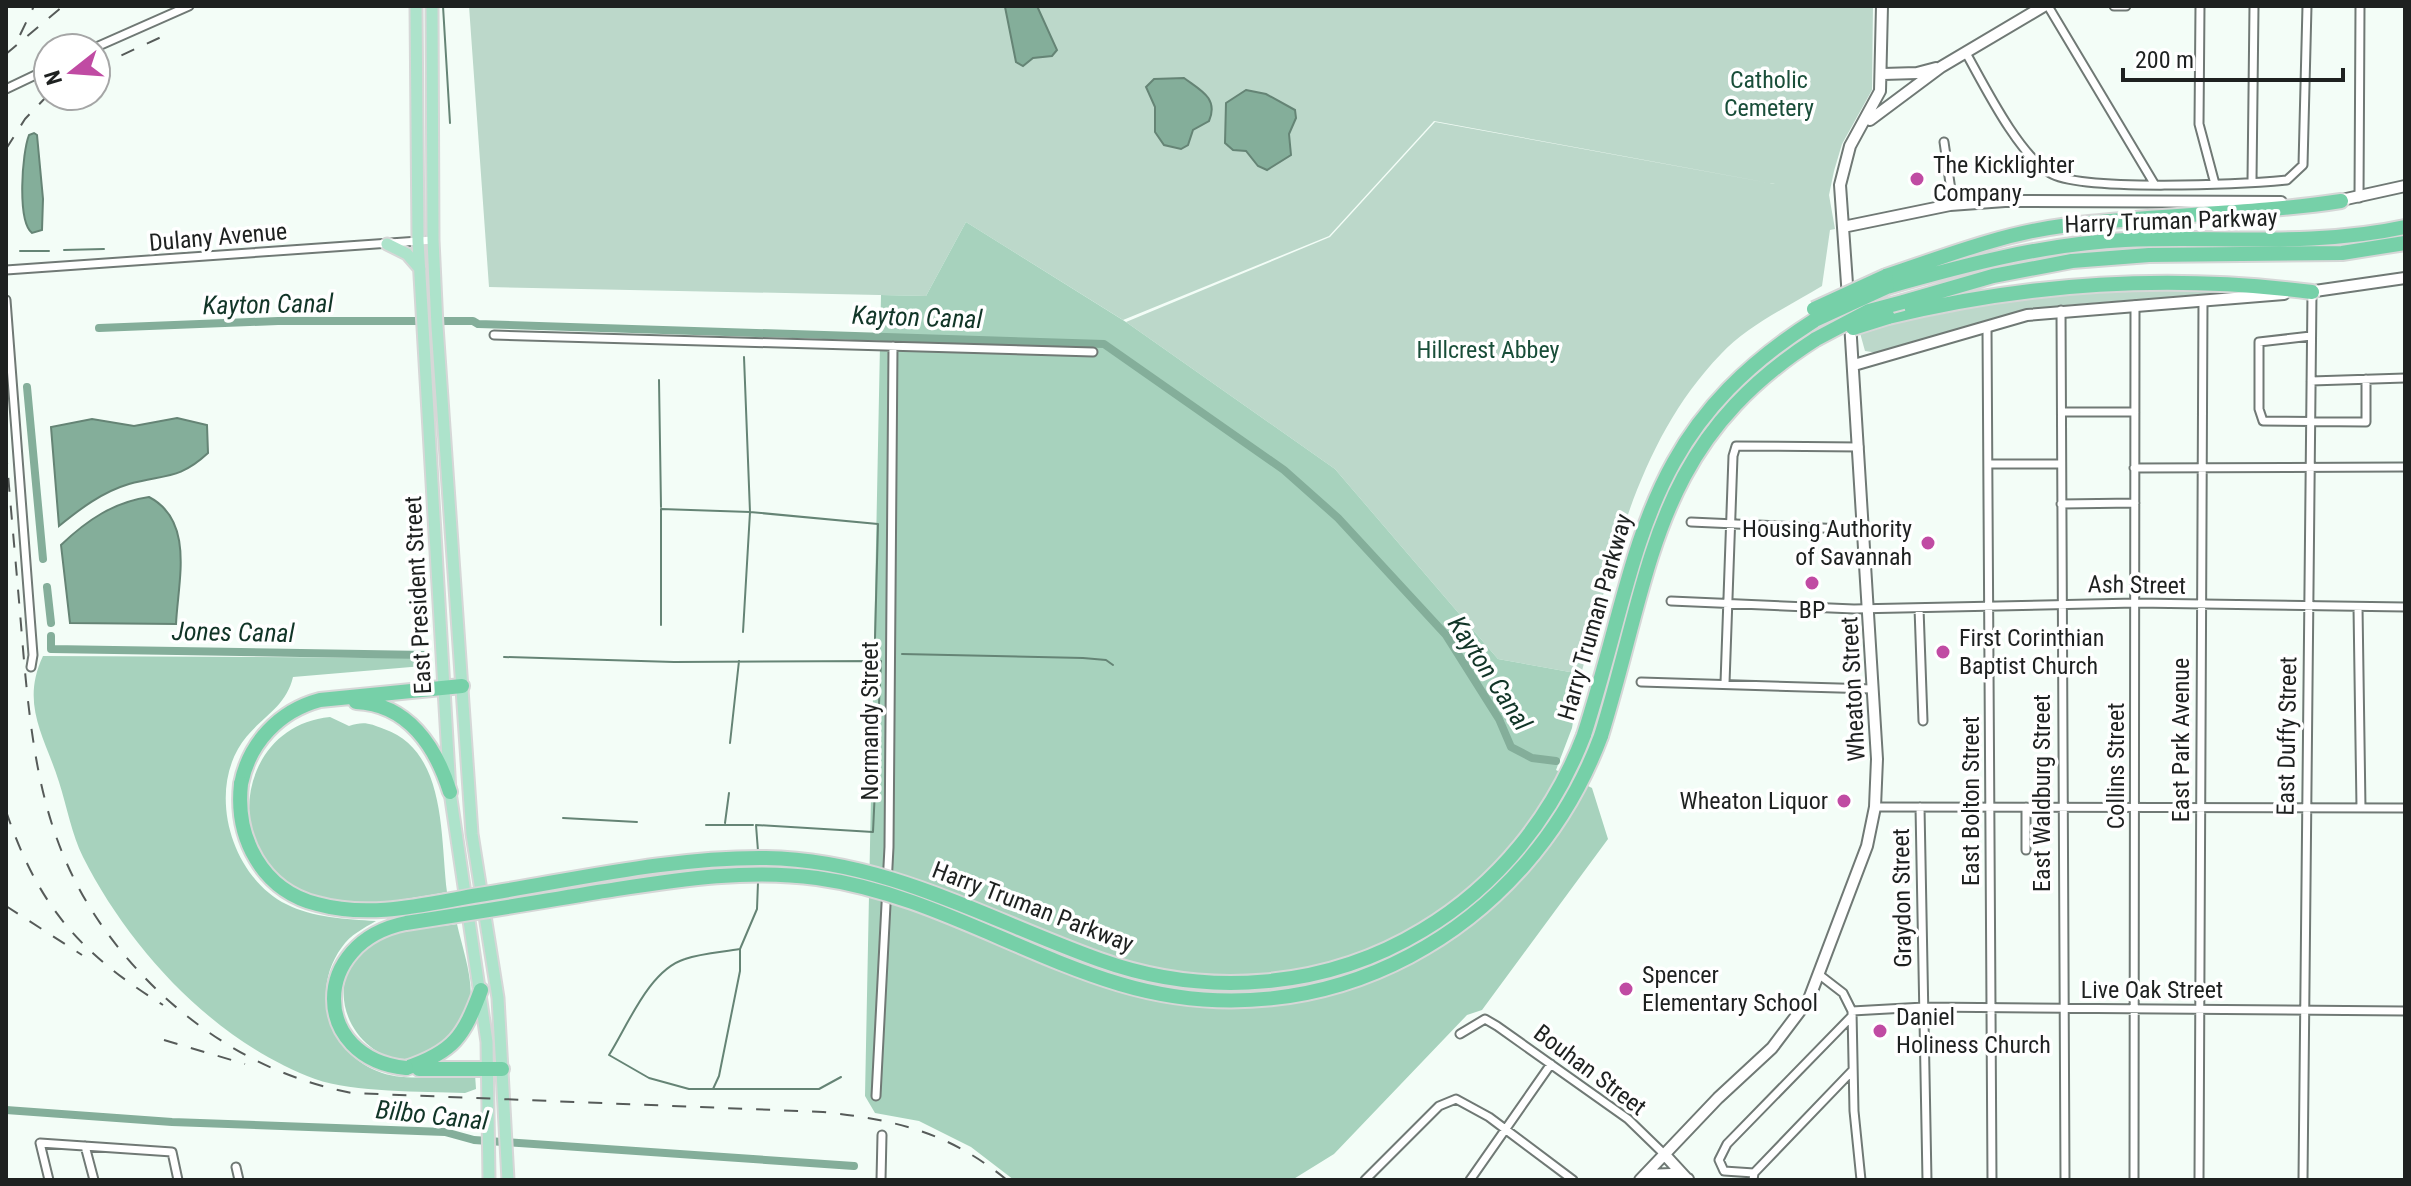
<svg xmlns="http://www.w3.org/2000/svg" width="2411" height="1186" font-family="'Roboto Condensed',sans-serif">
<rect width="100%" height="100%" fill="#f3fdf7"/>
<path fill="#bcd8ca" d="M 469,6 L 1873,6 L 1872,90 L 1842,144 L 1834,171 L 1829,195 L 1835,229 L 1830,230 L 1822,286 C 1789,306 1747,326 1721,354 C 1636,442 1614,561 1581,674 L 1498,659 L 1335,469 L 1126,322 L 1330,237 L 1435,122 L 1775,184 L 1434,121 L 1329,236 L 1123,320 L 966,222 L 926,296 L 489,287 Z
M 2169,289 L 2232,292 L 2067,305 L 2024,312 L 1878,353 L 1865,351 L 1860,333 C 1961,300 2064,293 2169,289 Z"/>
<path fill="#a7d2bd" d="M 966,222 L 1126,322 L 1335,469 L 1498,659 L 1581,674 L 1572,728 L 1556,770 L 1592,788 L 1608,839 L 1482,1010 L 1467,1015 L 1334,1154 L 1292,1180 L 1014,1180 L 971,1147 L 919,1121 L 875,1113 L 865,1096 L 881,295 L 926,296 Z
M 43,656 L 422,658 L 423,666 L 293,677 C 285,711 255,719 238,749 C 209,800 234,878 286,904 C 313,918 346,919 376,921 C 364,928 350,935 342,947 C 310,990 328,1051 377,1071 C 405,1083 445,1075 475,1074 L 476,1089 L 465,1093 C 422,1091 354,1093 315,1079 C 215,1042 130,950 83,857 C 72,835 67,807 59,782 C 45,737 20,705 43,656 Z
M 330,717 L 349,726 C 363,721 370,723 384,729 C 447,751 440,836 447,892 C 401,900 352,911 307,894 C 219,860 235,726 330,717 Z
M 457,924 C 462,947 474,980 470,1004 C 467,1017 453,1035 443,1044 C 374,1100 297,983 379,939 C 400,927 434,928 457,924 Z"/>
<path fill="#84ae9a" stroke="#658475" stroke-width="2" d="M 1037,6 L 1057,50 L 1052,56 L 1033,58 L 1023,66 L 1016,62 L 1005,7 Z
M 1184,78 C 1200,90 1219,98 1209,121 L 1193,130 L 1188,145 L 1181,149 L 1164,145 L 1155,132 L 1155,107 L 1146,87 L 1154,79 Z
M 1246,90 L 1266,94 L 1295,110 L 1296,118 L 1289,134 L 1291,155 L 1267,170 L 1258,166 L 1246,151 L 1233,150 L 1225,143 L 1226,103 Z
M 34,133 L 37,135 L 43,199 L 42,230 L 32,233 C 17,221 22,153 29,135 Z
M 177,418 L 207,425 L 208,453 C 179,480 165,474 129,484 C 102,492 80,509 59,526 L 51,427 L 92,419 L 134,426 Z
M 149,497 C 195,521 178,581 176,624 L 70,623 L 61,545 C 87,520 114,502 149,497 Z"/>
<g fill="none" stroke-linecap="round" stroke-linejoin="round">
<path stroke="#658475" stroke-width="2" d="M 443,6 L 450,123
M 64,250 L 104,249
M 20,251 L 49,251
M 659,380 L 661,507
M 661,625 L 661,509 L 750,512 L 744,357
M 743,632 L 750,512 L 878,524 L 875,638
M 902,654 L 1083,658 L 1106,660 L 1113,665
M 504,657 L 674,662 L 881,661 L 873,832 L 756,825 L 758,851
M 730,743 L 739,661
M 563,818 L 637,822
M 725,823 L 729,793
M 706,825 L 753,825
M 740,949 L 757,909 L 758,882
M 713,1089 L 719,1076 L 740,971 L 740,949 C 723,952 702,953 685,959 C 649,970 628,1025 609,1055 L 649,1078 L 689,1089 L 819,1089 L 841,1077"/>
<path stroke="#84ae9a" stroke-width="8" d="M 99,328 L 278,321 L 473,321 L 478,324 L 1104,344 L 1284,470 L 1338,518 L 1446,635 L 1499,719 L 1511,747 L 1532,758 L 1556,761
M 27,387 L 43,559
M 47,587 L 51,623
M 51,636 L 51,649 L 427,655
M 6,1110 L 172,1122 L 445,1132 L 474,1140 L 854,1166"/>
<defs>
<path id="street" d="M 2048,6 L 2155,185
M 2114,6 L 2126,6
M 2200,6 L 2199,124 L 2215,184
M 94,48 L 189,6
M 1966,53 C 1984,85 2018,154 2050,173 C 2081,192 2245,184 2287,180 L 2303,165 L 2307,6
M 6,89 L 48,69
M 1944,142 L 1953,204
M 2252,180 L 2254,6
M 2359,198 L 2360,6
M 6,270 L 433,240
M 6,300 L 33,655 L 31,667
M 2061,310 L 2065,1180
M 1987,327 L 1992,1180
M 494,335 L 1093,352
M 2311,336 L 2259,342 L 2259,409 L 2263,421 L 2366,422 L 2366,379
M 2311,381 L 2405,378
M 2062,412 L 2135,412
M 1988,464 L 2061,464
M 2134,468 L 2405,467
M 2061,504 L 2135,503
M 1691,522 L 1866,530
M 1671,601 L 1854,609 L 2136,603 L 2405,607
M 2358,607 L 2361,808
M 1919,608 L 1923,721
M 1641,682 L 1873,689
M 1725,683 L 1733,456 L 1736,446 L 1859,447
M 1875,807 L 2405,808
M 1920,807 L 1927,1180
M 2026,807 L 2026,850
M 1821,976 L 1843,993 L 1852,1011 L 1854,1111 L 1861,1180
M 1852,1011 L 1924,1007 L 2405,1011
M 1460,1034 L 1485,1019 L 1497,1026 L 1628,1119 L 1664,1154
M 876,1096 L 889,847 L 893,346
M 85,1146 L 94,1180
M 236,1167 L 239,1180
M 1754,1173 L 1724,1171 L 1719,1160 L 1727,1144 L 1852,1016
M 49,1180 L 40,1143 L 172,1152 L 178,1180
M 881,1180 L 882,1135
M 1365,1180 L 1439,1106 L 1456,1099 L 1489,1117 L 1573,1180
M 1470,1180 L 1551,1064
M 1753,1180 L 1754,1173 L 1852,1071
M 2134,1180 L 2135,305
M 2199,1180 L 2203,300
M 2303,1180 L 2312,292"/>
<path id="secondary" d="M 1883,74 L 1917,73 L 1936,68
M 1870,120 L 1941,67 L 2044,6
M 2337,201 L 2405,186
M 1843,227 L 1950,205 L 2005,201 L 2281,202
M 2308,292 L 2405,278
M 1848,298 L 1840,185 L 1850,146 L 1880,91 L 1882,6
M 1854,365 L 2027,315 L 2284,294
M 1664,1154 L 1687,1179
M 1645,1175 L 1671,1174 L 1688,1179
M 1640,1180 L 1718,1098 L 1772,1048 L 1809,999 L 1867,846 L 1875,807 L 1877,759 L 1850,322"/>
<path id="primary" d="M 416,6 L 418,241 L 450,792 L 487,1042 L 489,1180
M 432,6 L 433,240 L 437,326 L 472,834 L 498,998 L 508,1180
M 387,244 L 407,254 L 420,269"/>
<path id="highway" d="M 1886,276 C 1943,257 2001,234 2062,226 C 2155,214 2249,215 2341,201
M 1887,287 C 1965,265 2044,244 2125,240 C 2218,236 2314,247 2405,227
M 1903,302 L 1993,276 L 2072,261 L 2149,255 L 2342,253 L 2405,243
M 1888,317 C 2027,283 2170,274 2312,292
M 356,702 C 408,704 436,747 450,792
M 1584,735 C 1642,554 1637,433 1815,320
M 1601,736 C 1653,568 1652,444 1816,339
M 241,784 C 249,743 279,711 320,700 L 462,686
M 406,1068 C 454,1052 464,1036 481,990
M 419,1069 L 502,1069"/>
</defs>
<use href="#street" stroke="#707975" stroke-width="11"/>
<use href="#secondary" stroke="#707975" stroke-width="14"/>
<use href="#primary" stroke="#d6d7d7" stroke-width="15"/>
<use href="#highway" stroke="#d6d7d7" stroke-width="18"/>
<use href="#street" stroke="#fff" stroke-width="7"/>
<use href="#secondary" stroke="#fff" stroke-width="10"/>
<use href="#primary" stroke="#ade3cb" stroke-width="11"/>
<use href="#highway" stroke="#76d0a8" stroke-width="14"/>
<path stroke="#565b59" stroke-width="2" stroke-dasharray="14 14" stroke-linecap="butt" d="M 20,35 L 34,6
M 6,54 L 63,6
M 96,67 L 170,33
M 6,149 L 25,119 L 48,95
M 6,450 C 11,512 17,575 22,637 C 34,782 48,883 157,990 C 213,1043 276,1078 352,1093 L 823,1112 C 897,1120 948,1132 1007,1180
M 6,811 C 38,905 78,952 163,1005
M 6,906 L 82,955
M 164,1040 L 245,1064"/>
<defs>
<path id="highway-bridge" d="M 1814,309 L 1886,276
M 1815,320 L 1887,287
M 1853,328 L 1888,317
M 1816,339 L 1869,311 L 1903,302
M 241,784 C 235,838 262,890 317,904 C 371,919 426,904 479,895 C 574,880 670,857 766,858 C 888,860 988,920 1100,960 C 1206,998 1326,989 1423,930 C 1498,885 1553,816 1584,735
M 406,1068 C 310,1058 310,942 406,923 C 470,913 534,903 598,892 C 671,881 743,868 817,878 C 926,893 1017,953 1120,984 C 1324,1045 1528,931 1601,736"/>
</defs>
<use href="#highway-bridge" stroke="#d6d7d7" stroke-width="18" stroke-linecap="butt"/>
<use href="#highway-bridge" stroke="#76d0a8" stroke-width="14"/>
</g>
<g fill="#c04ba3" stroke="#fff" stroke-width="3">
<circle cx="1917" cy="179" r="8"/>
<circle cx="1928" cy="543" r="8"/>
<circle cx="1812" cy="583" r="8"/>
<circle cx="1943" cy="652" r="8"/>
<circle cx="1844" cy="801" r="8"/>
<circle cx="1626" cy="989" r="8"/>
<circle cx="1880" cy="1031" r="8"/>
</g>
<g text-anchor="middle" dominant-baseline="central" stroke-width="7" stroke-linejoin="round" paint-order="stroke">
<g font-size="24" fill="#194e39" stroke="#fff">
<text x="1769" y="80">Catholic<tspan x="1769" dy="28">Cemetery</tspan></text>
<text x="1488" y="350">Hillcrest Abbey</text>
</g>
<g font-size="24" fill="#1e2120" stroke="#fff" text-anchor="start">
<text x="1933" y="165">The Kicklighter<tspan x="1933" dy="28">Company</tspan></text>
<text x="1912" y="529" text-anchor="end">Housing Authority<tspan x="1912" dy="28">of Savannah</tspan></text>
<text x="1812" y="610" text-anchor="middle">BP</text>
<text x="1959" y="638">First Corinthian<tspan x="1959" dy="28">Baptist Church</tspan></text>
<text x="1828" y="801" text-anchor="end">Wheaton Liquor</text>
<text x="1642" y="975">Spencer<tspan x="1642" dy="28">Elementary School</tspan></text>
<text x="1896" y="1017">Daniel<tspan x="1896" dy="28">Holiness Church</tspan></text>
</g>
<g font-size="24" fill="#1e2120" stroke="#fff">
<text transform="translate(2171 221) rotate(-2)">Harry Truman Parkway</text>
<text transform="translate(218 237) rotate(-5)">Dulany Avenue</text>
<text transform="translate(2137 585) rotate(1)">Ash Street</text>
<text transform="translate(418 595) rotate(-93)">East President Street</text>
<text transform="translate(1595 617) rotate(-74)">Harry Truman Parkway</text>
<text transform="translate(1853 689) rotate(-93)">Wheaton Street</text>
<text transform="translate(870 721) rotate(-90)">Normandy Street</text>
<text transform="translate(2287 736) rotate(-89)">East Duffy Street</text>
<text transform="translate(2181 740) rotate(-90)">East Park Avenue</text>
<text transform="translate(2116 766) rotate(-90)">Collins Street</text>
<text transform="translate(2042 793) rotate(-90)">East Waldburg Street</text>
<text transform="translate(1971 801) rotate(-90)">East Bolton Street</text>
<text transform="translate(1902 898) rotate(-91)">Graydon Street</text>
<text transform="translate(1033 907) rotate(21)">Harry Truman Parkway</text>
<text x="2152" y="990">Live Oak Street</text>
<text transform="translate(1590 1070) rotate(37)">Bouhan Street</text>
</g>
<g font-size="26" font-style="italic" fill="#113527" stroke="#fff">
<text transform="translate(268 304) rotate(-1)">Kayton Canal</text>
<text transform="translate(917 317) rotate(2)">Kayton Canal</text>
<text transform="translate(233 632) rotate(1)">Jones Canal</text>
<text transform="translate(1490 673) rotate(57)">Kayton Canal</text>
<text transform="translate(432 1115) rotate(6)">Bilbo Canal</text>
</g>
</g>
<rect width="2411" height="1186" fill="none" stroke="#1e2120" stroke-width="16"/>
<g transform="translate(72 72) rotate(253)"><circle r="38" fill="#ffffff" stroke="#a5a6a6" stroke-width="2"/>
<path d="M0-6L14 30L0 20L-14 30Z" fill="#c04ba3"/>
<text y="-12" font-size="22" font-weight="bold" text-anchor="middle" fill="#1e2120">N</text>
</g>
<path d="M2123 68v12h220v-12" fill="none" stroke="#1e2120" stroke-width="4"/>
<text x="2135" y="68" font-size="24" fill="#1e2120" stroke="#ffffff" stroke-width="6" paint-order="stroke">200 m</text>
</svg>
